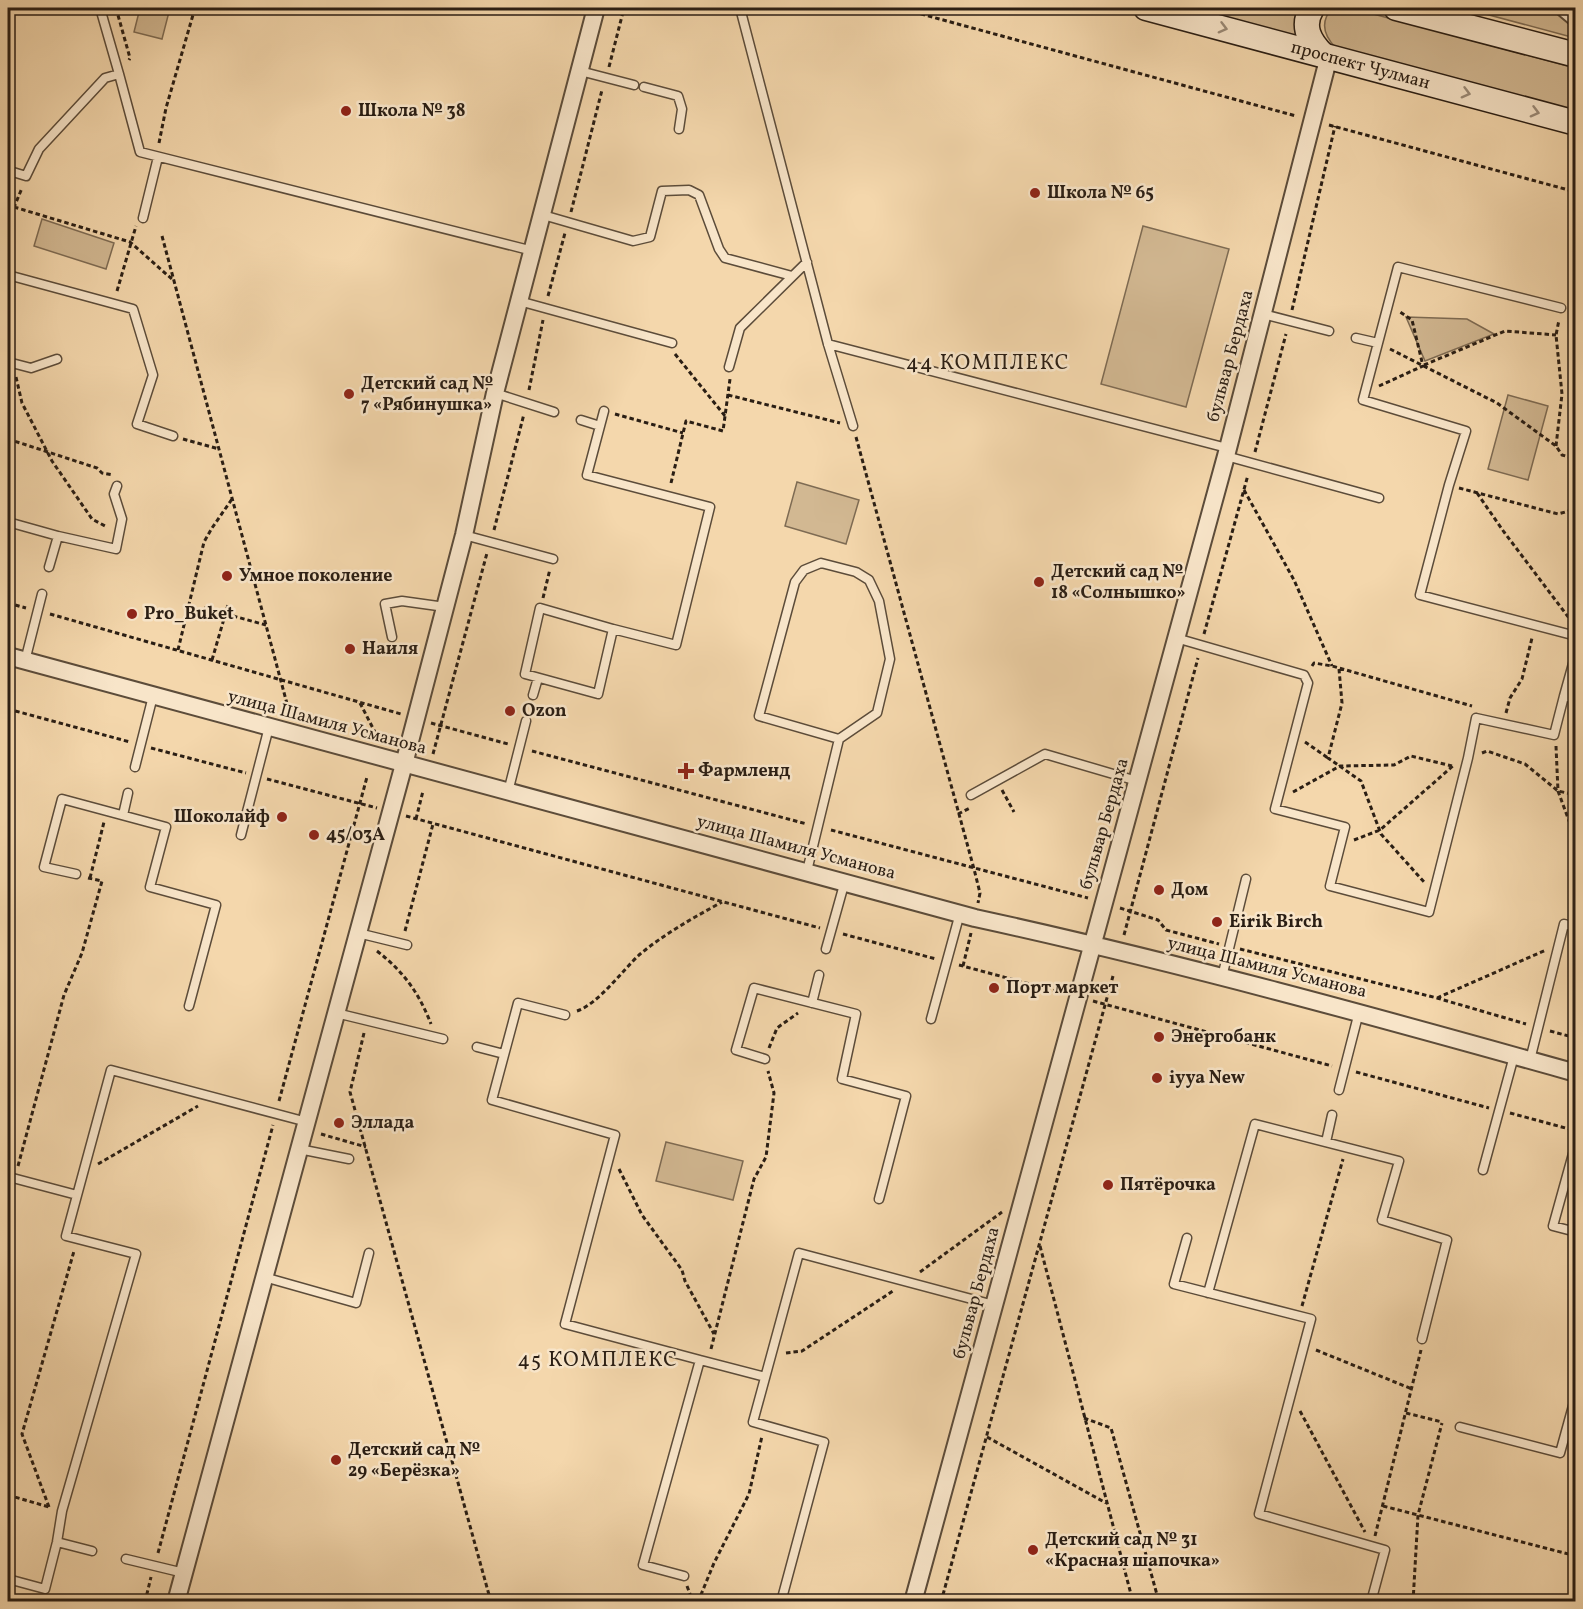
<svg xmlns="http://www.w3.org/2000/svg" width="1583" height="1609" font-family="Vollkorn,serif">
<rect width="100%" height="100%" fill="#f4d7ac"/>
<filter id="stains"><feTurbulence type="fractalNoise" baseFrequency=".00333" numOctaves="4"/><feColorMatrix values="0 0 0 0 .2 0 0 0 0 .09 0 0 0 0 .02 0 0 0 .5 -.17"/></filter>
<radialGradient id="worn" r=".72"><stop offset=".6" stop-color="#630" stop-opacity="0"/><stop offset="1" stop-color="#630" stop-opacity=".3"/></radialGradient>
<path fill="#d2b892" stroke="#7e6b53" stroke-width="1.5" d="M 140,8 L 170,8 L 162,39 L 134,32 Z
M 1226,8 L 1299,8 L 1300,39 L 1215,15 L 1221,13 Z
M 1332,8 L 1351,8 L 1575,68 L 1575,113 L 1336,48 C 1324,36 1320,22 1332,8 Z
M 1463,8 L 1550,8 L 1558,10 L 1575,23 L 1575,38 Z
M 42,219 L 114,243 L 106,269 L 34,246 Z
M 1143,226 L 1229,249 L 1186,407 L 1101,384 Z
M 1406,317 L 1467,319 L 1494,334 L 1425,361 Z
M 1508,395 L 1548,406 L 1528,480 L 1488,469 Z
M 797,482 L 859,500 L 846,544 L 785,526 Z
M 666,1142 L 743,1161 L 733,1200 L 656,1181 Z"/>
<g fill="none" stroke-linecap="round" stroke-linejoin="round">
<defs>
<path id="service" d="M 100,8 L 119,74
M 740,8 L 828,344 L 853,426
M 580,71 L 634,85
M 644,87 L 678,96 L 682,109 L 679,129
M 13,172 L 26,176 L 39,149 L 105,78 L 119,74 L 140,152 L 533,251
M 543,215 L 633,241 L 650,237 L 662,191 L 689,190 L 699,195 L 719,249 L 725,258 L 792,276
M 143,218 L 158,157
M 8,275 L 133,309 L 153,375 L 137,424 L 173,436
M 519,301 L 672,343
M 1561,308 L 1398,267 L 1363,400 L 1466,431 L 1449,485 L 1420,595 L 1576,636
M 1263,314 L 1329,331
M 1356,338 L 1378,343
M 828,344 L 1227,448
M 8,362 L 31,368 L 57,359
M 729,367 L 740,328 L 807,262
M 495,393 L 554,412
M 604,411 L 587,475 L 710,507 L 676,645 L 613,629
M 581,420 L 600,426
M 1226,456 L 1379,498
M 8,522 L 58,536 L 116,549 L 122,519 L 114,494 L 117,486
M 464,535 L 553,559
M 49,567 L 58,536
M 540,608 L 613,629 L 598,694 L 525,674 Z
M 392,637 L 385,604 L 402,601 L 445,607
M 1176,638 L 1304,675 L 1308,683 L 1275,809 L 1345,827 L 1330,886 L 1429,912 L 1468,758 L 1476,718 L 1554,735 L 1564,696
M 1576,653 L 1564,696 L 1576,699
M 25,661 L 42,594
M 533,695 L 538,678
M 135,767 L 153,696
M 508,792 L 526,721
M 971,795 L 1045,754 L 1137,781
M 123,815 L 128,793
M 241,835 L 269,727
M 807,871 L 839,739 L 877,713 L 890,659 L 879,601 L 869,580 L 856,572 L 821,563 L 804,570 L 795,582 L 759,716 L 839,739
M 76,874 L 44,867 L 62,799 L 166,827 L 150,887 L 216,905 L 189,1006
M 358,933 L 407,945
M 826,949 L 845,881
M 1222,977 L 1246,879
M 812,1003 L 819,975
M 336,1013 L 443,1039
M 565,1015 L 518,1003 L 492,1100 L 615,1135 L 565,1324 L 700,1360
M 931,1019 L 960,913
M 477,1047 L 504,1054
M 765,1059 L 736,1050 L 754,988 L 856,1014 L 842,1079 L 906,1096 L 879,1199
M 1530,1060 L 1564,924 L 1576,927
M 1339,1090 L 1359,1012
M 1326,1142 L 1332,1115
M 1576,1143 L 1553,1226 L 1576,1232
M 299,1149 L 349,1159
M 1483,1170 L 1514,1056
M 8,1182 L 9,1177 L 77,1195
M 1187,1238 L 1174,1284 L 1311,1319 L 1259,1514 L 1385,1550 L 1371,1602
M 264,1277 L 356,1303 L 369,1253
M 1208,1293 L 1255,1124 L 1399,1161 L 1382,1220 L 1447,1240 L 1422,1339
M 1460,1427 L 1560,1453 L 1576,1395
M 57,1542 L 92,1551
M 126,1559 L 184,1573
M 684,1576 L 643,1565 L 700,1360 L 765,1377
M 8,1579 L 45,1589 L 57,1542 L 62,1511 L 136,1254 L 66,1236 L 111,1070 L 307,1122
M 781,1602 L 824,1442 L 753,1422 L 799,1253 L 994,1305"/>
<path id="minor" d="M 1564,8 L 1576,18
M 8,656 L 975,918 C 1177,962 1376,1017 1576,1073
M 176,1602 L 404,764 L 464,535 L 495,393 L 596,8
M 913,1602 L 1226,456 L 1329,56"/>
<g id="secondary">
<path id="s1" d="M 1146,8 L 1576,123"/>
<path d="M 1312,8 C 1301,26 1309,41 1323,55"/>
<path d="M 1396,8 L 1576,55"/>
</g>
</defs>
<use href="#service" stroke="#5c4c3a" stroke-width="11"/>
<use href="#minor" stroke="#5c4c3a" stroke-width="20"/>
<use href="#secondary" stroke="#2a1e14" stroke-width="27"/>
<path stroke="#2a1e14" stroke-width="3" stroke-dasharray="4.5 3" stroke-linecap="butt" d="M 116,8 L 130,58 L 129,60
M 899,8 L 1296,116
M 609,67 L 624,8
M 1329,125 L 1576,192
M 159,143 L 166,108 L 195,8
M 14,207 L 130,242 L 173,280
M 571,212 L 602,90
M 8,222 L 22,188
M 162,236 L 290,715
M 117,291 L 136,226
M 548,296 L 565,233
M 1292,310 L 1335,126
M 1390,349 L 1497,403 L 1556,446 L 1562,455 L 1576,459
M 675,354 L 725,416
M 1424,365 L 1505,331 L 1556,335
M 16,377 L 22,403 L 52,461 L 92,519 L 107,527
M 1379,386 L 1423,366 L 1412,320 L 1400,312
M 529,390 L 543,320
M 728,395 L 840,423
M 615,414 L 683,433
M 856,437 L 974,869 L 980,893 L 978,903
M 8,439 L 97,468 L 102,473 L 113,475
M 183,439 L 219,449
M 1556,446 L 1562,394 L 1556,335 L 1559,320
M 1255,452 L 1286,334
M 671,483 L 686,421 L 723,431 L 730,379
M 1459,488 L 1558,514 L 1576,509
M 1244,490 L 1294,580 L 1332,666
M 1477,493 L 1504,532 L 1572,622
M 494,530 L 524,414
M 543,598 L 550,569
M 8,603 L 26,608
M 204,608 L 266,625
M 50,614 L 401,714
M 1204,634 L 1248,475
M 178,650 L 204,542 L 212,528 L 232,499
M 212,660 L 228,605
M 1312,666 L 1314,663 L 1332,666 L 1472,706
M 1339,669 L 1342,703 L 1328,758 L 1361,781 L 1381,834 L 1424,882
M 360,703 L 378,738
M 8,709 L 130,742
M 1506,713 L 1510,698 L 1522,679 L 1532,638
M 431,723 L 508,744
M 1305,742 L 1328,758
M 1556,746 L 1558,791 L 1576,840
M 151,748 L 246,773
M 532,751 L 807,824
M 1482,753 L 1487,751 L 1525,764 L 1558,791 L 1576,795
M 433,754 L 487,553
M 267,779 L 377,808
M 1002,790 L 1014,812
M 1293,792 L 1340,766 L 1394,765 L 1411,756 L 1452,766
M 958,814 L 970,808
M 406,816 L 820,928
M 416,819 L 423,791
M 831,830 L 1088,898
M 1354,840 L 1380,830 L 1454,765
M 90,878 L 104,822
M 1120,908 L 1158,920 L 1166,930 L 1219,944
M 405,931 L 433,824
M 843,934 L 936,959
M 1124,935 L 1198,658
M 1240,949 L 1437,998 L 1526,1024
M 377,951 C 404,972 419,993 431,1024
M 959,965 L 1063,993
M 963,966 L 971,933
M 1437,998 L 1546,950
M 1093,1001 L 1332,1066
M 577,1011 C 598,1004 622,971 639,955 C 664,934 693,918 722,902
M 1550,1031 L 1576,1038
M 364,1033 L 350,1092 L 491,1602
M 769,1048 L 777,1028 L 798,1013
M 1356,1072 L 1489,1108
M 279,1101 L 367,777
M 1510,1113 L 1573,1130
M 321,1134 L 366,1147
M 98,1164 L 198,1106
M 18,1166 L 64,995 L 82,953 L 102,881 L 88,878
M 619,1169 L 642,1215 L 682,1270 L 685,1281 L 714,1334
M 1040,1246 L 1133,1602
M 920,1272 L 1002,1212
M 1302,1306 L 1343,1159
M 711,1349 L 754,1179 L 766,1157 L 774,1093 L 768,1071
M 1316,1350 L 1412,1389
M 786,1353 L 802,1351 L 893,1291
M 1300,1411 L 1365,1532
M 1406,1413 L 1442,1422
M 1084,1418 L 1111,1428 L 1159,1602
M 987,1437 L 1106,1503
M 8,1495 L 49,1507
M 1383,1506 L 1576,1556
M 49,1507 L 22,1434 L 74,1251
M 1375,1536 L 1421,1350
M 158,1553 L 273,1125
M 687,1586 L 693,1602
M 145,1602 L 151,1577
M 698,1602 L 714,1563 L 749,1494 L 762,1436
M 941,1602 L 1113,976
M 1413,1602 L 1418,1515 L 1442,1423"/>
<use href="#service" stroke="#f8e5c9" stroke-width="8"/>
<use href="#minor" stroke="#f8e5c9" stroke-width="16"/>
<use href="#secondary" stroke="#f8e5c9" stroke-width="24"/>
</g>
<defs><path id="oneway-chevron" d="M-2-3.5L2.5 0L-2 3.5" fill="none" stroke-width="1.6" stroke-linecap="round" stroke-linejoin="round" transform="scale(1.5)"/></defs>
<g stroke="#9b8b78">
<use href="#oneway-chevron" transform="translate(1223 28) rotate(15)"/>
<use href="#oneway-chevron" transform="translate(1466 93) rotate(15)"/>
<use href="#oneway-chevron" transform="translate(1535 112) rotate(15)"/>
</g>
<g fill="#8f2418" stroke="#f8e5c9" stroke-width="2">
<circle cx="346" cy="111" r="6"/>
<circle cx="1035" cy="193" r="6"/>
<circle cx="349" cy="394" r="6"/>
<circle cx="227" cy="576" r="6"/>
<circle cx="1039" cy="582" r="6"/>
<circle cx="132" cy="614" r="6"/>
<circle cx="350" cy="649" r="6"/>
<circle cx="510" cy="711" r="6"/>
<path d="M683 762h6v6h6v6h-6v6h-6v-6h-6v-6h6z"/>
<circle cx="282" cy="817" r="6"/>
<circle cx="314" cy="835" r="6"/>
<circle cx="1159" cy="890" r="6"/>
<circle cx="1217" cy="922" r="6"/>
<circle cx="994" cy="988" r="6"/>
<circle cx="1159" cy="1037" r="6"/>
<circle cx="1157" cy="1078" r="6"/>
<circle cx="339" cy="1123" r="6"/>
<circle cx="1108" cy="1185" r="6"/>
<circle cx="336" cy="1460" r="6"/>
<circle cx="1033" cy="1550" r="6"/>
</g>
<g text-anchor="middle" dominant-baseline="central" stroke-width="5" stroke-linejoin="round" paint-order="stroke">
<g font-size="18" fill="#2a1e14" stroke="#f8e5c9">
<text stroke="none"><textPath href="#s1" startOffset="222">проспект Чулман</textPath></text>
<text transform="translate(1231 356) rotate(-75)">бульвар Бердаха</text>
<text transform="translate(327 723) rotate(15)">улица Шамиля Усманова</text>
<text transform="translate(1105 824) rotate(-74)">бульвар Бердаха</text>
<text transform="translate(796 848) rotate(15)">улица Шамиля Усманова</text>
<text transform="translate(1267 968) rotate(14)">улица Шамиля Усманова</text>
<text transform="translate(977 1293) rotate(-75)">бульвар Бердаха</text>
</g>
<g font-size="18" font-weight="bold" fill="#2a1e14" stroke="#f8e5c9" text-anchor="start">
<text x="358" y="111">Школа № 38</text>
<text x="1047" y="193">Школа № 65</text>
<text x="361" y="384">Детский сад №<tspan x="361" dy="21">7 «Рябинушка»</tspan></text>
<text x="1051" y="572">Детский сад №<tspan x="1051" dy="21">18 «Солнышко»</tspan></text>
<text x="239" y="576">Умное поколение</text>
<text x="144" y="614">Pro_Buket</text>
<text x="362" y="649">Наиля</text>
<text x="522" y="711">Ozon</text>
<text x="698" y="771">Фармленд</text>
<text x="270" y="817" text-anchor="end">Шоколайф</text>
<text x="326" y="835">45/03А</text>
<text x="1171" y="890">Дом</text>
<text x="1229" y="922">Eirik Birch</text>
<text x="1006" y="988">Порт маркет</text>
<text x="1171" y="1037">Энергобанк</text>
<text x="1169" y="1078">iyya New</text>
<text x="351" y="1123">Эллада</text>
<text x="1120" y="1185">Пятёрочка</text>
<text x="348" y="1450">Детский сад №<tspan x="348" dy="21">29 «Берёзка»</tspan></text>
<text x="1045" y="1540">Детский сад № 31<tspan x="1045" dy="21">«Красная шапочка»</tspan></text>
</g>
<g font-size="21" letter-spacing="1.5" fill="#2a1e14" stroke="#f8e5c9">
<text x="988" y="363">44 КОМПЛЕКС</text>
<text x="598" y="1360">45 КОМПЛЕКС</text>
</g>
</g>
<rect width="1583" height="1609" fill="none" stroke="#f4d7ac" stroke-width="30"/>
<rect x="9" y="9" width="1565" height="1591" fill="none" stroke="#2a1e14" stroke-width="3"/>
<rect x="15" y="15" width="1553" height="1579" fill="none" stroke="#2a1e14" stroke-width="1.5"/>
<rect width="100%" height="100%" filter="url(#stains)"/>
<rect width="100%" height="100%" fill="url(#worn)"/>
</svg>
